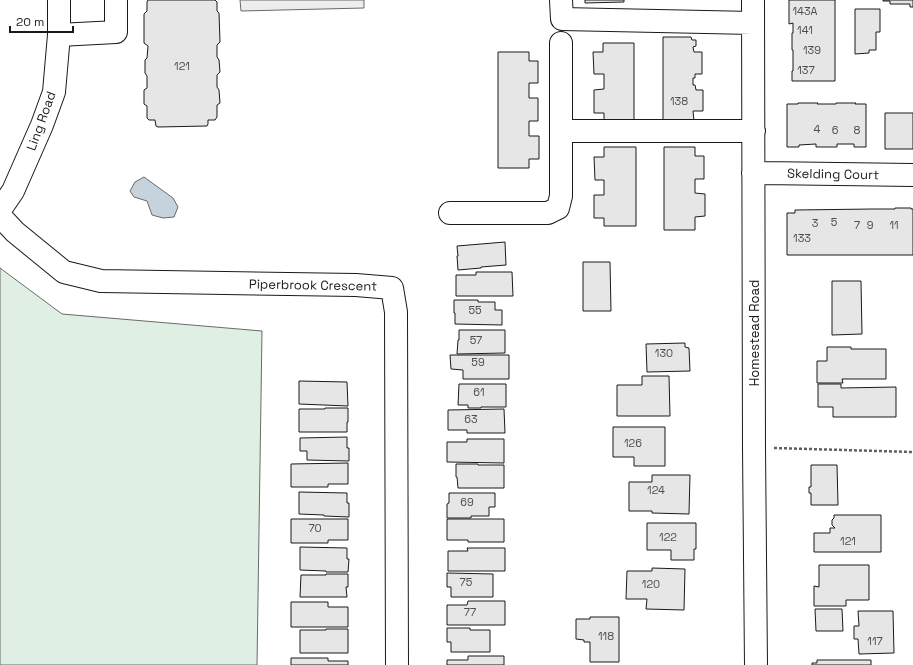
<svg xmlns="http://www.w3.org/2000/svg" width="913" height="665" font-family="'Space Grotesk',sans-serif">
<rect width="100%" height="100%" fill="#fff"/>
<path fill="#e0efe3" stroke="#6a6a6a" d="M 0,268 L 62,314 L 262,331 L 257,665 L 0,665 Z"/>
<path fill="#ededed" stroke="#6a6a6a" d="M 240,0 L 364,0 L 364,8 L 241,11 Z"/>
<path fill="#c6d2dc" stroke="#6a6a6a" d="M 144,177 L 173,198 L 178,207 L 174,217 L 163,218 L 152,215 L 147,201 L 134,197 L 130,191 L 135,182 Z"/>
<path fill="#e6e6e6" stroke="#1a1a1a" d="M 148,0 L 215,0 L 217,2 L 217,11 L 219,13 L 220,42 L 217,45 L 217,57 L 219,60 L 220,72 L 217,75 L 217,87 L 219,90 L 220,103 L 217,105 L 217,117 L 215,120 L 208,120 L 208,124 L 207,126 L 158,127 L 156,126 L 155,120 L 149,120 L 147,118 L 147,106 L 144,104 L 144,90 L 147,88 L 147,76 L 145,73 L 145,60 L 147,58 L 148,46 L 144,43 L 144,14 L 147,11 L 147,2 Z
M 585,0 L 624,0 L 624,2 L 585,3 Z
M 789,0 L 835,0 L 835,81 L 792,81 L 792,71 L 793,71 L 793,50 L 792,50 L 792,33 L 793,33 L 793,23 L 789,24 Z
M 883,0 L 913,0 L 913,7 L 910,7 L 910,4 L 890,4 L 890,1 L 883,1 Z
M 855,9 L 880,9 L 880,32 L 876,32 L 876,50 L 869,50 L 869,53 L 855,54 Z
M 663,37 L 691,37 L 692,40 L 696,40 L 696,46 L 693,47 L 694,52 L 702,52 L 702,74 L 695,74 L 695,78 L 693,78 L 693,85 L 695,85 L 696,90 L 703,90 L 703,111 L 693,111 L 694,121 L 663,121 Z
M 603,43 L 634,43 L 634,122 L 604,122 L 604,113 L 594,113 L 594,90 L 604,89 L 604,74 L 594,74 L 593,52 L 603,52 Z
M 498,52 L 529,52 L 529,61 L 538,61 L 538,83 L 529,83 L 529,98 L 538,98 L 538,121 L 529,121 L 529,136 L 539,136 L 539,159 L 529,159 L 529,168 L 498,168 Z
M 798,103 L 818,103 L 817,104 L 836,104 L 836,103 L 856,103 L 855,104 L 866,104 L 866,147 L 854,147 L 854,144 L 837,144 L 837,147 L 816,147 L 816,144 L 799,145 L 799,147 L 787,147 L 787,104 L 798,104 Z
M 885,113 L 913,113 L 913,149 L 885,149 Z
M 604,147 L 636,147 L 636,226 L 604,226 L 604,218 L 594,218 L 594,195 L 604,195 L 604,180 L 595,180 L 594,157 L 604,157 Z
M 664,147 L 695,147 L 695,156 L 704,156 L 704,179 L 695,179 L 695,193 L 705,194 L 705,216 L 695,217 L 695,230 L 664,230 Z
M 895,208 L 911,208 L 911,209 L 913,209 L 913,255 L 787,255 L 787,213 L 795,213 L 795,210 L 873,209 L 895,209 Z
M 505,242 L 506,265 L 481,267 L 481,268 L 458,270 L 457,256 L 458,256 L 457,246 Z
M 583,262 L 610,262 L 611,311 L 583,311 Z
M 476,272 L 512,272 L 513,296 L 456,296 L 456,275 L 476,275 Z
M 832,281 L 861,281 L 862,334 L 832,335 Z
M 454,300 L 478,300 L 478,302 L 495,302 L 495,310 L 502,310 L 502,325 L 455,324 L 455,313 L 454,313 Z
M 459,330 L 505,330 L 505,353 L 457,354 L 458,340 L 459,340 Z
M 685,343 L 685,347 L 689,348 L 690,371 L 647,372 L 646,344 Z
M 827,347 L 851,347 L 851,349 L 886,349 L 886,379 L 842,379 L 843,383 L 817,383 L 817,361 L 827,361 Z
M 450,355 L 509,355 L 509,379 L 463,379 L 463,370 L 451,369 Z
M 642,376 L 669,376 L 670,416 L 617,416 L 617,385 L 642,385 Z
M 299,381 L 347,382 L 348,406 L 299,404 Z
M 459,384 L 506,384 L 506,407 L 481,407 L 481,408 L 468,408 L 468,405 L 458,405 Z
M 818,384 L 841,384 L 841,388 L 896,387 L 896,417 L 833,417 L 833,407 L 818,407 Z
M 325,408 L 348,408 L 348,422 L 347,422 L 347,432 L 299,432 L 299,409 L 325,409 Z
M 504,409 L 505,433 L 467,433 L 467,430 L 448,430 L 448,410 Z
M 613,427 L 665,427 L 665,466 L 634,466 L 634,457 L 613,457 Z
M 347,437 L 347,448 L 349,448 L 349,461 L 307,460 L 307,451 L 300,451 L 300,438 Z
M 467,439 L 504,439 L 504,463 L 447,462 L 447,442 L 467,442 Z
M 348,463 L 348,484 L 328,484 L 328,487 L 291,487 L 291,464 Z
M 456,464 L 478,464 L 478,465 L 504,465 L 504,488 L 458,488 L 457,477 L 456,477 Z
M 811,465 L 837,465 L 838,505 L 811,505 L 811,493 L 809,493 L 809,487 L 811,487 Z
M 652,475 L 690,475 L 689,514 L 652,513 L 652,511 L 629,511 L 629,482 L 652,482 Z
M 299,492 L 347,493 L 347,503 L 349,503 L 349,517 L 324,516 L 324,515 L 299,514 Z
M 449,493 L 495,493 L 495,507 L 489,507 L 489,516 L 471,516 L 471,518 L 447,518 L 447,504 L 449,503 Z
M 834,515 L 881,515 L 881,552 L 814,552 L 814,533 L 830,533 L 830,528 L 835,528 L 832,525 L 832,520 L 834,518 Z
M 291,519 L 348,519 L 348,540 L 328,540 L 328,543 L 291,543 Z
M 447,519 L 504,519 L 504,542 L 468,542 L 468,540 L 447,540 Z
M 647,523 L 696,523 L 696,549 L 694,549 L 694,560 L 671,560 L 671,550 L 647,550 Z
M 300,547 L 347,548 L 347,559 L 349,559 L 348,572 L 326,572 L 326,571 L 300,570 Z
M 467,548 L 505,548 L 505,571 L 448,571 L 448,551 L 468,551 Z
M 819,565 L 869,565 L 869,600 L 846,600 L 846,606 L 814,606 L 814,586 L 819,587 Z
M 652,568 L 685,569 L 684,610 L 646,609 L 647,599 L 626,599 L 627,571 L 652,571 Z
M 447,573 L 493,574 L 493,597 L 451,597 L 451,587 L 447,587 Z
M 326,574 L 348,574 L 348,587 L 346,587 L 347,597 L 300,597 L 301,575 L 326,575 Z
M 468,601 L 505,601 L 505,625 L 447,625 L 447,605 L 467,605 Z
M 291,602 L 328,602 L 328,607 L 348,607 L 348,627 L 291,627 Z
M 815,609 L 842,609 L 843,631 L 816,631 Z
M 858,611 L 893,611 L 894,653 L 859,654 L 858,639 L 854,639 L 854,626 L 859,626 Z
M 590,617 L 619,617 L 619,662 L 590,662 L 590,642 L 584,642 L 584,640 L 576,639 L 576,619 L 590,619 Z
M 447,628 L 470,628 L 470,630 L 490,630 L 490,652 L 451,652 L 451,642 L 447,642 Z
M 326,629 L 348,629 L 348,653 L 300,653 L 300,630 L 326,630 Z
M 468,656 L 504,656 L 504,665 L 447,665 L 447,660 L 468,660 Z
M 291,658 L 328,658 L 328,661 L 348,661 L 348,665 L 291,665 Z
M 817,660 L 871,660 L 871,665 L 812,665 L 812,663 L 817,663 Z"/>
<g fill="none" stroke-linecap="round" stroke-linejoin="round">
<defs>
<path id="minor" d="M 561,0 L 562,19 L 753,23
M 753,0 L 754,448 L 756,665
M 59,35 L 116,32 L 116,0
M 561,131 L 754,131
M 753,173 L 913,175
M 0,210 L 13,191 L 42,125 L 54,92 L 59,35 L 59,0
M 450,213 L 548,213 L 558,208 L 561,196 L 561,43
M 0,216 L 15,232 L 64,272 L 101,281 L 356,285 L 392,288 L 396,312 L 397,665"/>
</defs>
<use href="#minor" stroke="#1a1a1a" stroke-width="24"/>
<path stroke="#5f5f5f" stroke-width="2.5" stroke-dasharray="3 2" stroke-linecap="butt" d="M 774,448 L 913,452"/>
<use href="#minor" stroke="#fff" stroke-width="22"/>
</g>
<g text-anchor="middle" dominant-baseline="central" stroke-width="3" stroke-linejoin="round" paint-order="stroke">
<g font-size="11" fill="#4d4d4d">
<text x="805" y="11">143A</text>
<text x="805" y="30">141</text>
<text x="812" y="50">139</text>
<text x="182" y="66">121</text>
<text x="806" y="70">137</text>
<text x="679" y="101">138</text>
<text x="817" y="129">4</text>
<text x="835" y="130">6</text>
<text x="857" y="130">8</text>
<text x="834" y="222">5</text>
<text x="815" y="223">3</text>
<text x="857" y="225">7</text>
<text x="870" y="225">9</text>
<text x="894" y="225">11</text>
<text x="802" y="238">133</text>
<text x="475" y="310">55</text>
<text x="476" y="340">57</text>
<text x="664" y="353">130</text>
<text x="478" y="362">59</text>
<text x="479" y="392">61</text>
<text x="471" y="419">63</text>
<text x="633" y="443">126</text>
<text x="656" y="490">124</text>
<text x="467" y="502">69</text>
<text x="315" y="528">70</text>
<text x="668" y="537">122</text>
<text x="848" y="541">121</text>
<text x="466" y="582">75</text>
<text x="651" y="584">120</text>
<text x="470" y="612">77</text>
<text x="606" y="636">118</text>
<text x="875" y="641">117</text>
</g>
<g font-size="13" fill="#1a1a1a" stroke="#fff">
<text transform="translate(41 121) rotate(-70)">Ling Road</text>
<text transform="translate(833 174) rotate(1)">Skelding Court</text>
<text transform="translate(313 285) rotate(1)">Piperbrook Crescent</text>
<text transform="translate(754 333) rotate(-90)">Homestead Road</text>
</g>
</g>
<path d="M10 26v6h63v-6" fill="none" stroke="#1a1a1a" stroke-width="2"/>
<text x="16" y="26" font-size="12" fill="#1a1a1a" stroke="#ffffff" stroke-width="3" paint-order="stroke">20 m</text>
</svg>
